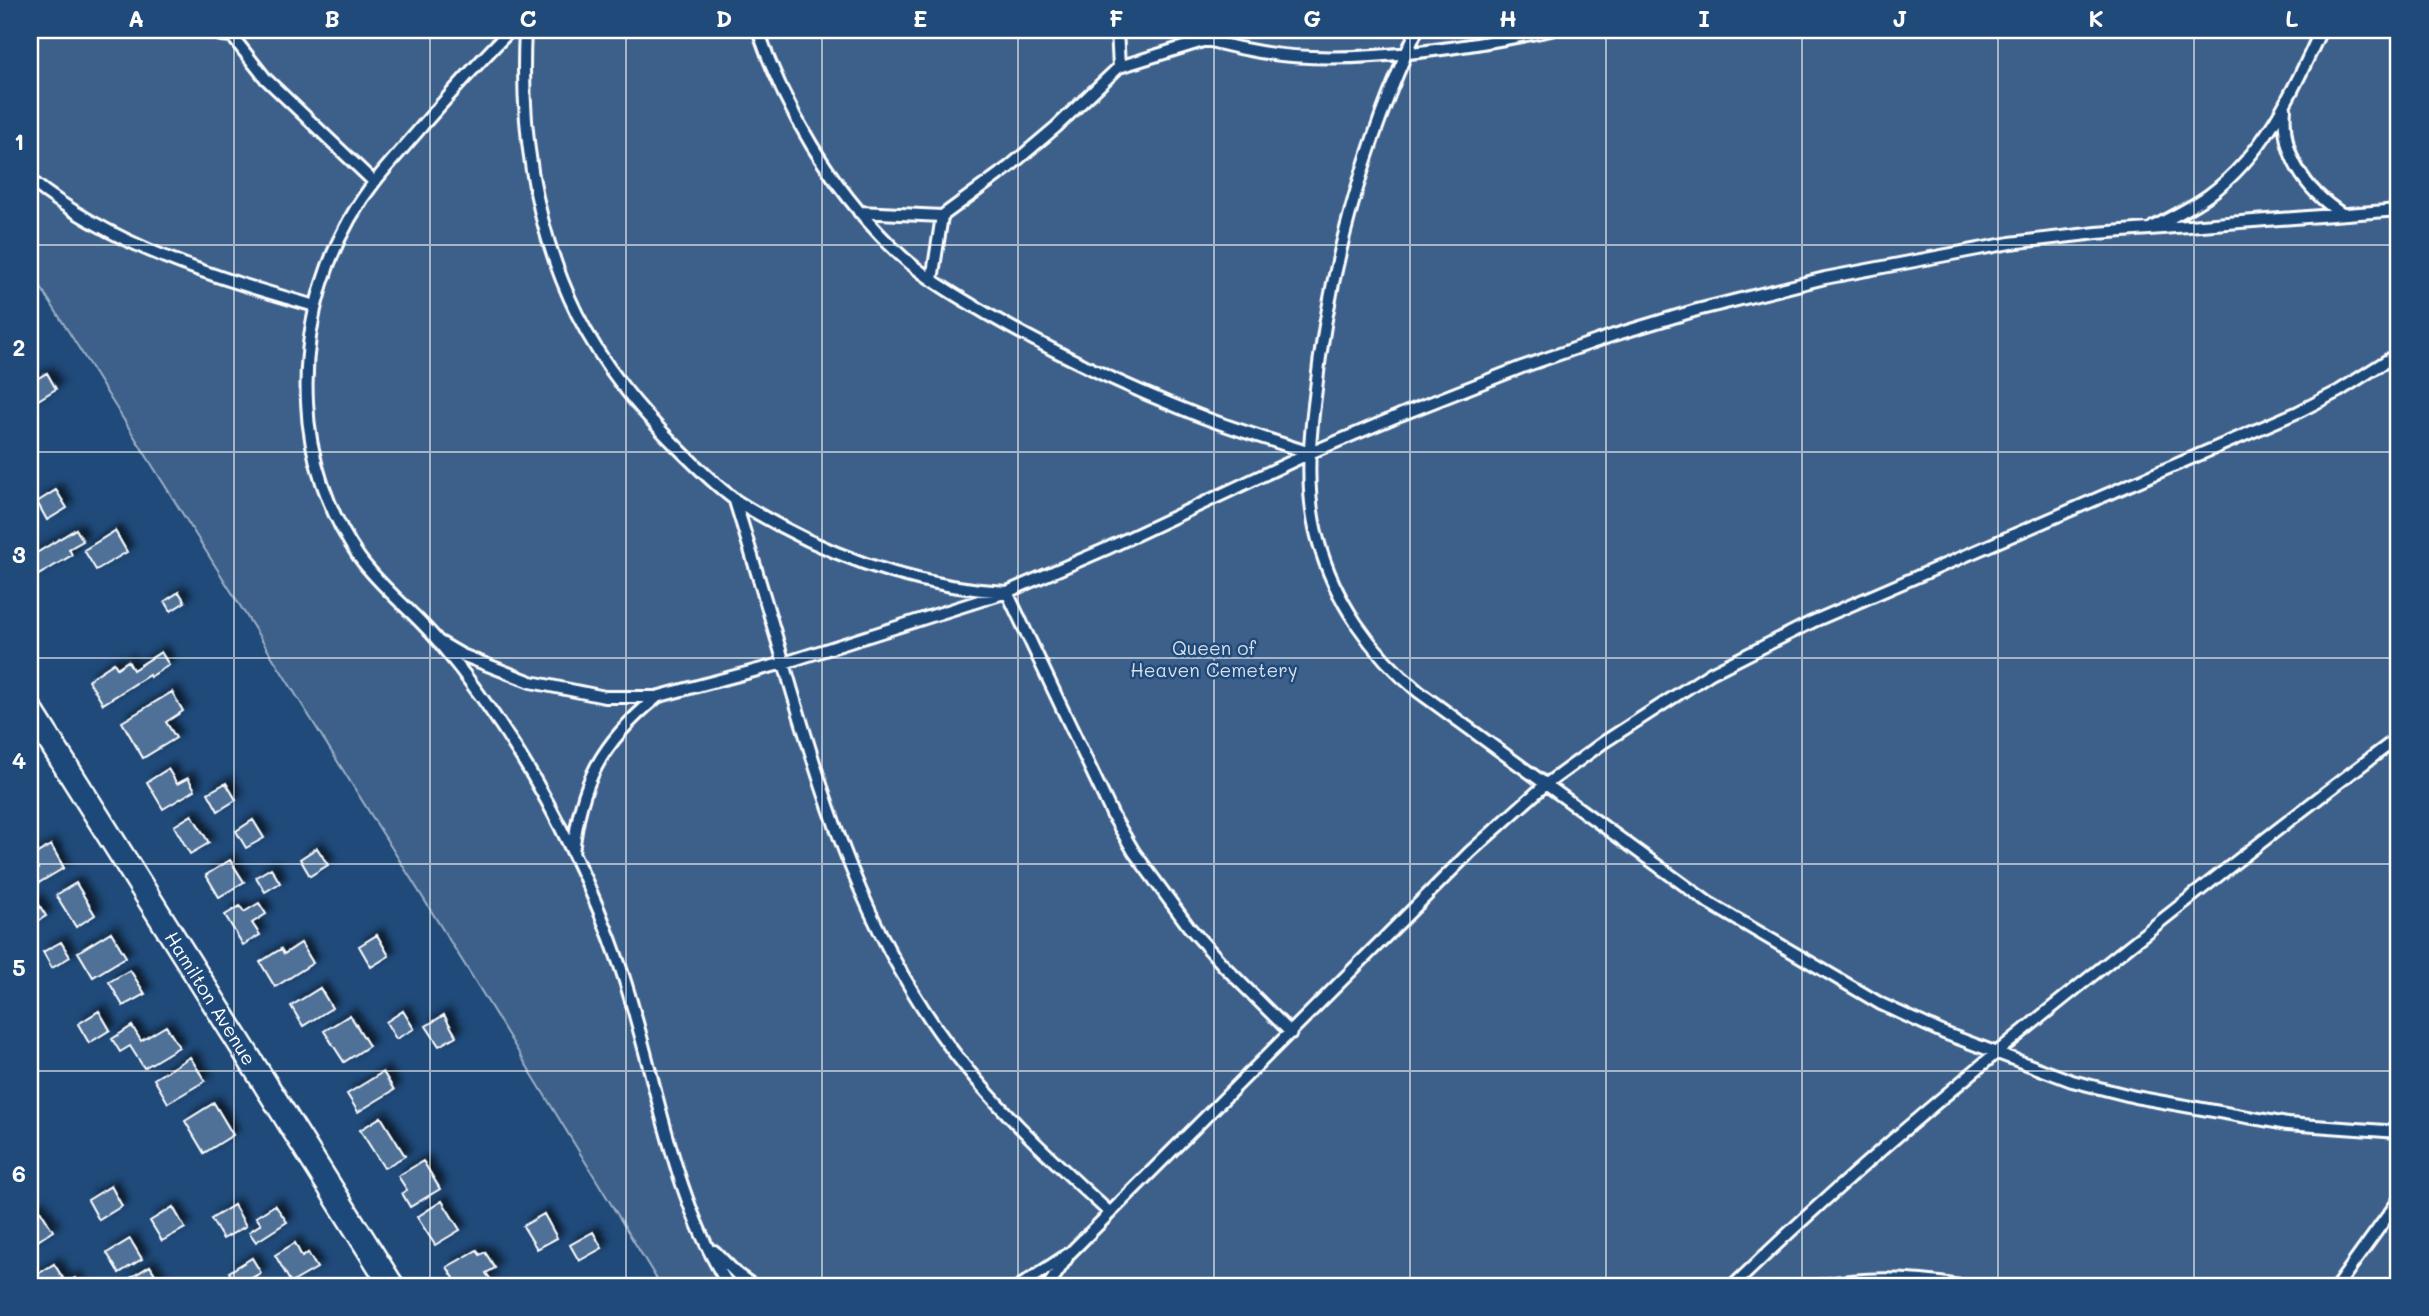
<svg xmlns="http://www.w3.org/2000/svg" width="2429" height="1316" font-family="Mali,sans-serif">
<defs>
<filter id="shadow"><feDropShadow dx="6" dy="-6" stdDeviation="3.5" flood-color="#0009"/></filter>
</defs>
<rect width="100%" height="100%" fill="#1f4a7a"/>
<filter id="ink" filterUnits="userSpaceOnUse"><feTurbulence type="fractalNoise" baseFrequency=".0143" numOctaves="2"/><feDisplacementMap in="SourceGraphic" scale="14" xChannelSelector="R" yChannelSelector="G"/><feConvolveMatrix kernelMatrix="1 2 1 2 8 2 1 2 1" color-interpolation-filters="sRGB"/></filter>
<g filter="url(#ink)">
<path fill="#3c618b" stroke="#9eb0c5" stroke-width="2" d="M 30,30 L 2399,30 L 2399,1286 L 661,1286 L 480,989 L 30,270 Z"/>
<path fill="#507197" stroke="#fff" stroke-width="2" filter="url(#shadow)" d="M 47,373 L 56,389 L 30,405 L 30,383 Z
M 56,490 L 67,508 L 47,520 L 37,502 Z
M 76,529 L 83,541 L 69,549 L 72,555 L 30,580 L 30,557 Z
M 115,531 L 127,552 L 96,570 L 84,550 Z
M 179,592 L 185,602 L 171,611 L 165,601 Z
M 161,652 L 169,665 L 150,677 L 149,675 L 103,704 L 88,680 L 114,663 L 117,668 L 128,661 L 133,670 Z
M 172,692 L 183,711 L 166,722 L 176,738 L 143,758 L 122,722 Z
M 168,769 L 177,784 L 188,778 L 195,790 L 163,809 L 147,782 Z
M 226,783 L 236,800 L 218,811 L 208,793 Z
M 192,815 L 209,843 L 190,854 L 174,826 Z
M 253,820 L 264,838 L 246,848 L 236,831 Z
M 51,845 L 64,868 L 35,885 L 30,874 L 38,869 L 31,857 Z
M 317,848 L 328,865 L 310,876 L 300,859 Z
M 230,860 L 244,882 L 219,897 L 206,875 Z
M 271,868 L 280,883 L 265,892 L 256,877 Z
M 76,883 L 95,915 L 76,927 L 56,895 Z
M 36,900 L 46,916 L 30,926 L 30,904 Z
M 259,903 L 266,914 L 252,923 L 260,935 L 243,945 L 225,915 L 240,906 L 244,912 Z
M 111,932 L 126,957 L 93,977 L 78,952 Z
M 377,935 L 389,956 L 371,967 L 359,946 Z
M 61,942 L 70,957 L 52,968 L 43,952 Z
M 301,943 L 313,963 L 275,987 L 260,962 L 281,949 L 284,954 Z
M 130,970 L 145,994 L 123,1006 L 109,982 Z
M 320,988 L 332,1008 L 303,1026 L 291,1006 Z
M 99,1011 L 110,1030 L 89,1043 L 78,1024 Z
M 403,1011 L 414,1029 L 396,1039 L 386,1022 Z
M 350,1015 L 369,1046 L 344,1062 L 324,1031 Z
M 444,1015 L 456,1036 L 439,1046 L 426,1026 Z
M 132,1026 L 141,1041 L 166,1026 L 179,1047 L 144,1068 L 130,1046 L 120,1052 L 112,1039 Z
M 190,1057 L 205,1081 L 168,1103 L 154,1079 Z
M 383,1072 L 394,1090 L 358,1112 L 347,1094 Z
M 214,1103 L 233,1135 L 204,1153 L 185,1121 Z
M 381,1117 L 405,1156 L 384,1168 L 360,1130 Z
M 423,1161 L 440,1189 L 410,1207 L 402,1193 L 407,1190 L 398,1176 Z
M 111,1186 L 122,1206 L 99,1220 L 88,1200 Z
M 442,1201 L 460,1230 L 435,1245 L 417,1217 Z
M 234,1205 L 246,1226 L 223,1239 L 211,1219 Z
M 275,1205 L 287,1222 L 256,1242 L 249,1232 L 261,1224 L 256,1217 Z
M 38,1207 L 53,1231 L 30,1246 L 30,1212 Z
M 173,1207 L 185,1228 L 162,1241 L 150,1221 Z
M 544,1214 L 557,1238 L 537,1249 L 523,1226 Z
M 593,1232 L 602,1248 L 579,1261 L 570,1245 Z
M 130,1239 L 142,1259 L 119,1273 L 107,1253 Z
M 295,1243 L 302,1257 L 308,1253 L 317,1268 L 291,1283 L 275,1255 Z
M 477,1250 L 480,1255 L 485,1252 L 495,1268 L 486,1273 L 491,1280 L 481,1286 L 459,1286 L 447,1267 Z
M 252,1258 L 261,1273 L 237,1286 L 229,1272 Z
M 54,1264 L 66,1283 L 75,1278 L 80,1286 L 30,1286 L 30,1279 Z
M 150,1266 L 162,1286 L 131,1286 L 127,1280 Z"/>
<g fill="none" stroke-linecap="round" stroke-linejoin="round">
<defs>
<path id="lane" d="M 210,30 L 221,35 L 232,36 L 266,79 L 374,182
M 511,30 C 480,60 452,92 423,125 C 408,143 391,161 376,180 C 327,242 303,323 307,402 C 309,457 328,512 359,557 C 382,589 413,611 438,641 C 491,705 538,778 573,853 C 591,890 607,928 620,966 C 656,1071 669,1192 729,1286
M 525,30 C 520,127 534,226 577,314 C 603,366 638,408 679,449 C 696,466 714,484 734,499 C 748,509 764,517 780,526 C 851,564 926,588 1007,592 L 1113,816 L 1134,852 L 1189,927 L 1224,966 L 1291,1033
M 758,30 C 785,110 830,185 890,245 C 918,274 955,295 989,315 C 1055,353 1124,386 1195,414 C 1232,429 1272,440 1310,453
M 1173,30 C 1201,39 1230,47 1260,52 C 1347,67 1465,48 1551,30
M 1417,30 C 1364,142 1328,274 1315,397 C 1309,444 1305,494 1318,540 C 1334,600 1371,653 1419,692 L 1709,903 L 1881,1004 L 1944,1033 L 2072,1081 L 2135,1097 L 2287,1124 L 2399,1132
M 1119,67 L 1206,40
M 2285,108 C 2281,154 2304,189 2342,214
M 30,180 C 113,247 214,277 315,306
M 859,212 L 942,216 L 1009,167 L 1056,127 L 1119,67 L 1117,30
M 2153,227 C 2172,217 2191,208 2209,195 C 2264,155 2294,90 2321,30
M 932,280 L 942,216
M 735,501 C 755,565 774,629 793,694 C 830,818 864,925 939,1032 C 987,1100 1049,1157 1110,1213
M 438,641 L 462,655 L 531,682 L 605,697 L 656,697 L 784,663 L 1007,592 L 1106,549 L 1310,453 L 1400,415 L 1522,367 L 1614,335 L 1697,310 L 1825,278 L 2010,243 L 2097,233 L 2399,210
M 573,853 C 580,783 601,743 656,698
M 714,1251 L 737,1274 L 754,1286
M 1020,1286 L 1070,1253 L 1470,852 L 1545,785 L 1604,742 L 1711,673 L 1812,622 L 2298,412 L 2339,391 L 2399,353
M 1048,1286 L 1067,1258
M 1733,1286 C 1831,1190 1937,1101 2044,1014 C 2161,920 2279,827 2399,737
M 1818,1286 C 1865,1276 1913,1278 1960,1286
M 2337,1286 L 2399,1200"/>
<path id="street" d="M 30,709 L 392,1286"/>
</defs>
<use href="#lane" stroke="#fff" stroke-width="16"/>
<use href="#street" stroke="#fff" stroke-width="28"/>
<use href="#lane" stroke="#1f4a7a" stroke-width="10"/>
<use href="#street" stroke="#1f4a7a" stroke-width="23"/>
</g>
</g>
<path fill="none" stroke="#fff" stroke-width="2" stroke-opacity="0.55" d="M 234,30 L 234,1286M 430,30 L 430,1286M 626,30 L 626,1286M 822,30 L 822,1286M 1018,30 L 1018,1286M 1214,30 L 1214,1286M 1410,30 L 1410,1286M 1606,30 L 1606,1286M 1802,30 L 1802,1286M 1998,30 L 1998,1286M 2194,30 L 2194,1286M 30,245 L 2399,245M 30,452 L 2399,452M 30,658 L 2399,658M 30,864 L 2399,864M 30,1071 L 2399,1071"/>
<g text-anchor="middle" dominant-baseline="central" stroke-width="5" stroke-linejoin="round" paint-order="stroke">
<g font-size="19" fill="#d8dfe8" stroke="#1f4a7a">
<text x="1214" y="647">Queen of<tspan x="1214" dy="22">Heaven Cemetery</tspan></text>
</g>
<g font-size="19" fill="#fff" stroke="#1f4a7a">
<text transform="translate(211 998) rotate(58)">Hamilton Avenue</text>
</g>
</g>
<rect width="2429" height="1316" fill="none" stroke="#1f4a7a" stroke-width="77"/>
<rect x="38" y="38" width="2352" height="1240" fill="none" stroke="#fff" stroke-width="2.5"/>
<g font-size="23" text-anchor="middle" font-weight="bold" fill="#fff">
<text x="136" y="27">A</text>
<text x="332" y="27">B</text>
<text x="528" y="27">C</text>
<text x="724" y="27">D</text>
<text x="920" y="27">E</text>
<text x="1116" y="27">F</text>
<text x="1312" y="27">G</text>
<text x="1508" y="27">H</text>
<text x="1704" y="27">I</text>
<text x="1900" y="27">J</text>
<text x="2096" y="27">K</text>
<text x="2292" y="27">L</text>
<text x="19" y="150">1</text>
<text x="19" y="356">2</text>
<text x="19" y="563">3</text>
<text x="19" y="769">4</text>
<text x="19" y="976">5</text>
<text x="19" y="1182">6</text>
</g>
</svg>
